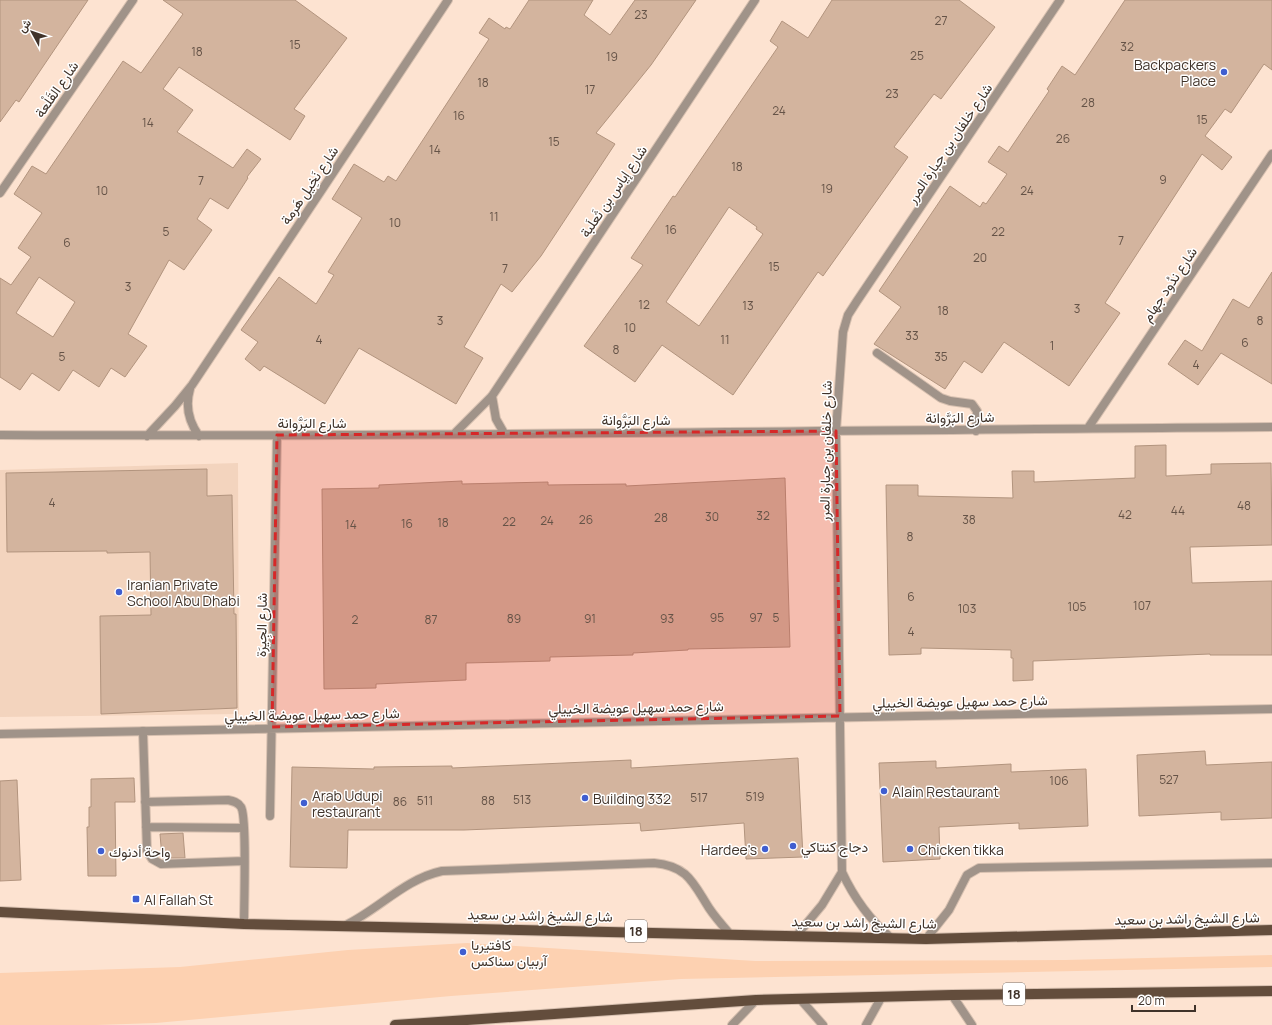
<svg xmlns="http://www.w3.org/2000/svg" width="1272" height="1025" font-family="Manrope,Vazirmatn,sans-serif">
<rect width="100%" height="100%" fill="#fde3d1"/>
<path fill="#f3d4be" d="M 238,463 L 239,714 L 0,717 L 0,470 Z"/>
<path fill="#fdd1b1" d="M 467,943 L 755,961 L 1065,960 L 1272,955 L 1272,967 L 681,979 L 451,996 L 156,1023 L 96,1025 L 0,1025 L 0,973 L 180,967 L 348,950 Z"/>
<path fill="#d3b49e" stroke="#b2947e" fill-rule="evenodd" d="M 0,0 L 88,0 L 19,102 L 16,100 L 0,122 Z
M 163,0 L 295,0 L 347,38 L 294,109 L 305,116 L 290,140 L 179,67 L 163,89 L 193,110 L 177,132 L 233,168 L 247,149 L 261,159 L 247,177 L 248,178 L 228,209 L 210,198 L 197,219 L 212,230 L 184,270 L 169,260 L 128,334 L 147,346 L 125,377 L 111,368 L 99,387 L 73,370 L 59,391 L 32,373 L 20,390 L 0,377 L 0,278 L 11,285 L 31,257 L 18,248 L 42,213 L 14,194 L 32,166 L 46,174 L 123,61 L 141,73 L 183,14 ZM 39,277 L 75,302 L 53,337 L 16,313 Z
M 529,0 L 593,0 L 584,15 L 610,35 L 635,0 L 696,0 L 651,65 L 596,133 L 615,144 L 541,256 L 512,292 L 501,284 L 464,347 L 483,358 L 456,404 L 359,348 L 325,404 L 264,366 L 260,371 L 245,359 L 258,342 L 241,330 L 279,277 L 316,304 L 334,275 L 328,272 L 362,218 L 332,199 L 354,164 L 384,182 L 388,176 L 396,181 L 489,39 L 479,33 L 489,18 L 505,29 L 506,27 L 510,29 Z
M 832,0 L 959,0 L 995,27 L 941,99 L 934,94 L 894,147 L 908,157 L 823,276 L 818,272 L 733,395 L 662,345 L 635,382 L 584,346 L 643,265 L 631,258 L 673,196 L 675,197 L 778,47 L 770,41 L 782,21 L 808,38 ZM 729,207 L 757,227 L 756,229 L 763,234 L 699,326 L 666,302 Z
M 1125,0 L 1272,0 L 1272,70 L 1264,64 L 1231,113 L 1225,109 L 1205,136 L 1232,157 L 1222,170 L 1202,154 L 1105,303 L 1120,313 L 1069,386 L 1004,342 L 982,373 L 964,361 L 945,389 L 874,344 L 901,307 L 879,291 L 950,186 L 980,207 L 983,202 L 986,204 L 1007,174 L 988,162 L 999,146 L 1008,152 L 1049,91 L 1047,89 L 1062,66 L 1075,75 Z
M 1272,272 L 1272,384 L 1221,353 L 1198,385 L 1168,364 L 1185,340 L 1202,351 L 1233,299 L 1249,308 Z
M 1166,445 L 1166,476 L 1211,474 L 1211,464 L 1271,463 L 1272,545 L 1190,547 L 1192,583 L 1272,581 L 1272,655 L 1210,655 L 1210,654 L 1033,661 L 1033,680 L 1013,681 L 1013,658 L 1011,658 L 1011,650 L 921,648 L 921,654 L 889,655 L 886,485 L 918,485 L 918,496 L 1013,498 L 1012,471 L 1034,471 L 1034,482 L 1135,478 L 1135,446 Z
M 207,469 L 207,496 L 232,495 L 234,614 L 236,614 L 237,708 L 101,714 L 100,616 L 151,615 L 150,552 L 107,553 L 107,551 L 7,552 L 6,473 Z
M 785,478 L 790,647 L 688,649 L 688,650 L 633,653 L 633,655 L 550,657 L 550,661 L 466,663 L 466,680 L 376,684 L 376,688 L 324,689 L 322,489 L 379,488 L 379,485 L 462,481 L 462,484 L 548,482 L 548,485 L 626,484 L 626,486 Z
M 1205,751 L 1206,765 L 1272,762 L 1272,818 L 1221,820 L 1221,812 L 1139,816 L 1137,755 Z
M 798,758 L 803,857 L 746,859 L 744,823 L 641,831 L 640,823 L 464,830 L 348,830 L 347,868 L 290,867 L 292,767 L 374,769 L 374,767 L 452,766 L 452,768 L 631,760 L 631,768 Z
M 936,761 L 936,768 L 1011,764 L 1011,772 L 1086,769 L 1088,826 L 1019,829 L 1019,823 L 939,827 L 940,859 L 883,862 L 879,763 Z
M 134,778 L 135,802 L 115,802 L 116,876 L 88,876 L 87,827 L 89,827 L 89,807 L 91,807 L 91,779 Z
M 17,780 L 21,880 L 0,881 L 0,781 Z
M 183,833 L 185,858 L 162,858 L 160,834 Z"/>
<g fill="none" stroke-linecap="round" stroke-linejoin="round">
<defs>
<path id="lane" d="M 143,731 L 147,851 L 152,859 L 161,864 L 244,861
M 145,802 L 228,800 C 233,801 238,802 241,807 C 247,816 244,906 244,924
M 146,827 L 244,828
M 346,925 C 379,909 405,879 442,871 L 654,863 C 688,866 693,883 709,908 C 715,917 722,925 729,933
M 926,939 L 949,910 L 967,875 L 979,868 L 1272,863
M 952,995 L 972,1025
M 732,1025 L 756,1000"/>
<path id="street" d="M 0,193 L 133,0
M 877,353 L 941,398 L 950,401 L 972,404 L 977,411 L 976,431
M 190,389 C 185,406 189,422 199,436
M 492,396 L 496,419 L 504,433
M 1088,428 L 1272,154
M 454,434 L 492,396 L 755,0
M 0,435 C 424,437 848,430 1272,427
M 147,436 L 175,406 L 192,385 L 448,0
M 0,734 L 1272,709
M 270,816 L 277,435
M 797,935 L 822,905 L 842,872
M 891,938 C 869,919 854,898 842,872 L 836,431 L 843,332 L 848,315 L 857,301 L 1060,0
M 801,1000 L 823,1025
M 866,1025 L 881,998"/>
<path id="primary" d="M 0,912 L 244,924 L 926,939 L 1272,930
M 395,1025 L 756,1000 L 952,995 L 1272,991"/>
</defs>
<use href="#lane" stroke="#d7c0b0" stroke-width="10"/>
<use href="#street" stroke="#d7c0b0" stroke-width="10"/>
<use href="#primary" stroke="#d7c0b0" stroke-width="12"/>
<use href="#lane" stroke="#a09389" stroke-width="8"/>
<use href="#street" stroke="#a09389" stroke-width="8"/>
<use href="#primary" stroke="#634d3c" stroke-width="10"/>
</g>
<path fill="#d62828" fill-opacity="0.2" stroke="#d62828" stroke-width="3" stroke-dasharray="8 5" stroke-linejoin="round" d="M 836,431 L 840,716 L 272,727 L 277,435 Z"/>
<g fill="#3f5ed0" stroke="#fff" stroke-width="1.5">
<circle cx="1224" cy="72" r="4"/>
<circle cx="119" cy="592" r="4"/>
<circle cx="884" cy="791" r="4"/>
<circle cx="585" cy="798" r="4"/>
<circle cx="304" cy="803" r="4"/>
<circle cx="793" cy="846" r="4"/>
<circle cx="765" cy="849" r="4"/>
<circle cx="910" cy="849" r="4"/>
<circle cx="101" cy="851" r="4"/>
<rect x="132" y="895" width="8" height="8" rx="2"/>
<circle cx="463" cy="952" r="4"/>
</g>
<g text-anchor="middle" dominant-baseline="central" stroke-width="3" stroke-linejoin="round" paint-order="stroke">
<g font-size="12" fill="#655347">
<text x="641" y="14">23</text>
<text x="941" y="20">27</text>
<text x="295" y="44">15</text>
<text x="1127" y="46">32</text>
<text x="197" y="51">18</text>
<text x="917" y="55">25</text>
<text x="612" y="56">19</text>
<text x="483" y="82">18</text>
<text x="590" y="89">17</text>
<text x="892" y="93">23</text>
<text x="1088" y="102">28</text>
<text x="779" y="110">24</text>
<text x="459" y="115">16</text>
<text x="1202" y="119">15</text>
<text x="148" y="122">14</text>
<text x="1063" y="138">26</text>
<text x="554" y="141">15</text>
<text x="435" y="149">14</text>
<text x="737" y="166">18</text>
<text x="1163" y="179">9</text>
<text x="201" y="180">7</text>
<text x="827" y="188">19</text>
<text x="102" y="190">10</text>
<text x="1027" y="190">24</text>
<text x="494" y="216">11</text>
<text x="395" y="222">10</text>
<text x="671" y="229">16</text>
<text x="166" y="231">5</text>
<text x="998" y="231">22</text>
<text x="1121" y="240">7</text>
<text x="67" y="242">6</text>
<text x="980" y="257">20</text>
<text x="774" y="266">15</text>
<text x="505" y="268">7</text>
<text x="128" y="286">3</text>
<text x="644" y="304">12</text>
<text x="748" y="305">13</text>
<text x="1077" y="308">3</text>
<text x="943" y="310">18</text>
<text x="440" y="320">3</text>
<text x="1260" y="320">8</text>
<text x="630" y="327">10</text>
<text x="912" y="335">33</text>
<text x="319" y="339">4</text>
<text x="725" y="339">11</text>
<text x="1245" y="342">6</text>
<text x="1052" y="345">1</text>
<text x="616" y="349">8</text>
<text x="62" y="356">5</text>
<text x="941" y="356">35</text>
<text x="1196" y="364">4</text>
<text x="52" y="502">4</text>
<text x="1244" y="505">48</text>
<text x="1178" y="510">44</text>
<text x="1125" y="514">42</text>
<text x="763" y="515">32</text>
<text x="712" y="516">30</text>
<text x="661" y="517">28</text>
<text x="586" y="519">26</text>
<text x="969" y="519">38</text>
<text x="547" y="520">24</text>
<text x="509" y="521">22</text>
<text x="443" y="522">18</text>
<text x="407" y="523">16</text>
<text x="351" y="524">14</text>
<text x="910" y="536">8</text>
<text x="911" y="596">6</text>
<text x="1142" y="605">107</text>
<text x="1077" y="606">105</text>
<text x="967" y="608">103</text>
<text x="717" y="617">95</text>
<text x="756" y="617">97</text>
<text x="776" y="617">5</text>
<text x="514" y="618">89</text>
<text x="590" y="618">91</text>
<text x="667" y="618">93</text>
<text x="355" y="619">2</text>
<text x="431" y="619">87</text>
<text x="911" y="631">4</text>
<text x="1169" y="779">527</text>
<text x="1059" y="780">106</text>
<text x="755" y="796">519</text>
<text x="699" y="797">517</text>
<text x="522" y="799">513</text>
<text x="425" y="800">511</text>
<text x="488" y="800">88</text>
<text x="400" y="801">86</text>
</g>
<g fill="#fff" stroke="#79706a" stroke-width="1">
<rect x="625" y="920" width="22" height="22" rx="3"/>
<rect x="1003" y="983" width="22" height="22" rx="3"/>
</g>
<g font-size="13" font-weight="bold" fill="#40332a">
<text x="636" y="931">18</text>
<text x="1014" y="994">18</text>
</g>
<g font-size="14" fill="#40332a" stroke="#fff" text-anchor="start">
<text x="1216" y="64" text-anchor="end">Backpackers<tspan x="1216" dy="16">Place</tspan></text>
<text x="127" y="584">Iranian Private<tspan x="127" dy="16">School Abu Dhabi</tspan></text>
<text x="892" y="791">Alain Restaurant</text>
<text x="312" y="795">Arab Udupi<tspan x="312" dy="16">restaurant</tspan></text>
<text x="593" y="798">Building 332</text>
<text x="801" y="846">دجاج كنتاكي</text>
<text x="757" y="849" text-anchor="end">Hardee's</text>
<text x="918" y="849">Chicken tikka</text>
<text x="109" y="851">واحة أدنوك</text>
<text x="144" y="899">Al Fallah St</text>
<text x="471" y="944">كافتيريا<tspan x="471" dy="16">آربيان سناكس</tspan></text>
</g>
<g font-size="14" fill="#40332a" stroke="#fff">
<text transform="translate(56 89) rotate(-55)">شارع القَلْعة</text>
<text transform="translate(949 143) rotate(-56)">شارع خلفان بن جبارة المرر</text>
<text transform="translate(309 185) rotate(-56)">شارع نَخِيل هَرمة</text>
<text transform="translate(613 191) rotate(-56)">شارع إياس بن ثَعلَبة</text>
<text transform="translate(1169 284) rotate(-56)">شارع ندُود جهام</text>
<text transform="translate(960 417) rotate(-1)">شارع البَرَّوانة</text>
<text x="636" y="419">شارع البَرَّوانة</text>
<text x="312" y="422">شارع البَرَّوانة</text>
<text transform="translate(825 451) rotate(-89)">شارع خلفان بن جبارة المرر</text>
<text transform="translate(261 625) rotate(-89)">شارع الجِيرَة</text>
<text transform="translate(960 701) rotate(-1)">شارع حمد سهيل عويضة الخييلي</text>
<text transform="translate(636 707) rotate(-1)">شارع حمد سهيل عويضة الخييلي</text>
<text transform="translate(312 714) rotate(-1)">شارع حمد سهيل عويضة الخييلي</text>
<text transform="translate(540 915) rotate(1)">شارع الشيخ راشد بن سعيد</text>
<text transform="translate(1187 918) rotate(-1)">شارع الشيخ راشد بن سعيد</text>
<text transform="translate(864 922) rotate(1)">شارع الشيخ راشد بن سعيد</text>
</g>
</g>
<g transform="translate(32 32) rotate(310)" stroke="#ffffff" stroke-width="3" paint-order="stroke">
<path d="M0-3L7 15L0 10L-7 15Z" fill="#40332a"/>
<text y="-6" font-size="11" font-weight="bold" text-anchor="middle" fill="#40332a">ش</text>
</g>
<path d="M1132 1005v6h63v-6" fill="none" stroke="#40332a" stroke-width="2"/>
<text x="1138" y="1005" font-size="12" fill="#40332a" stroke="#ffffff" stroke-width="3" paint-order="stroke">20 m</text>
</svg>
